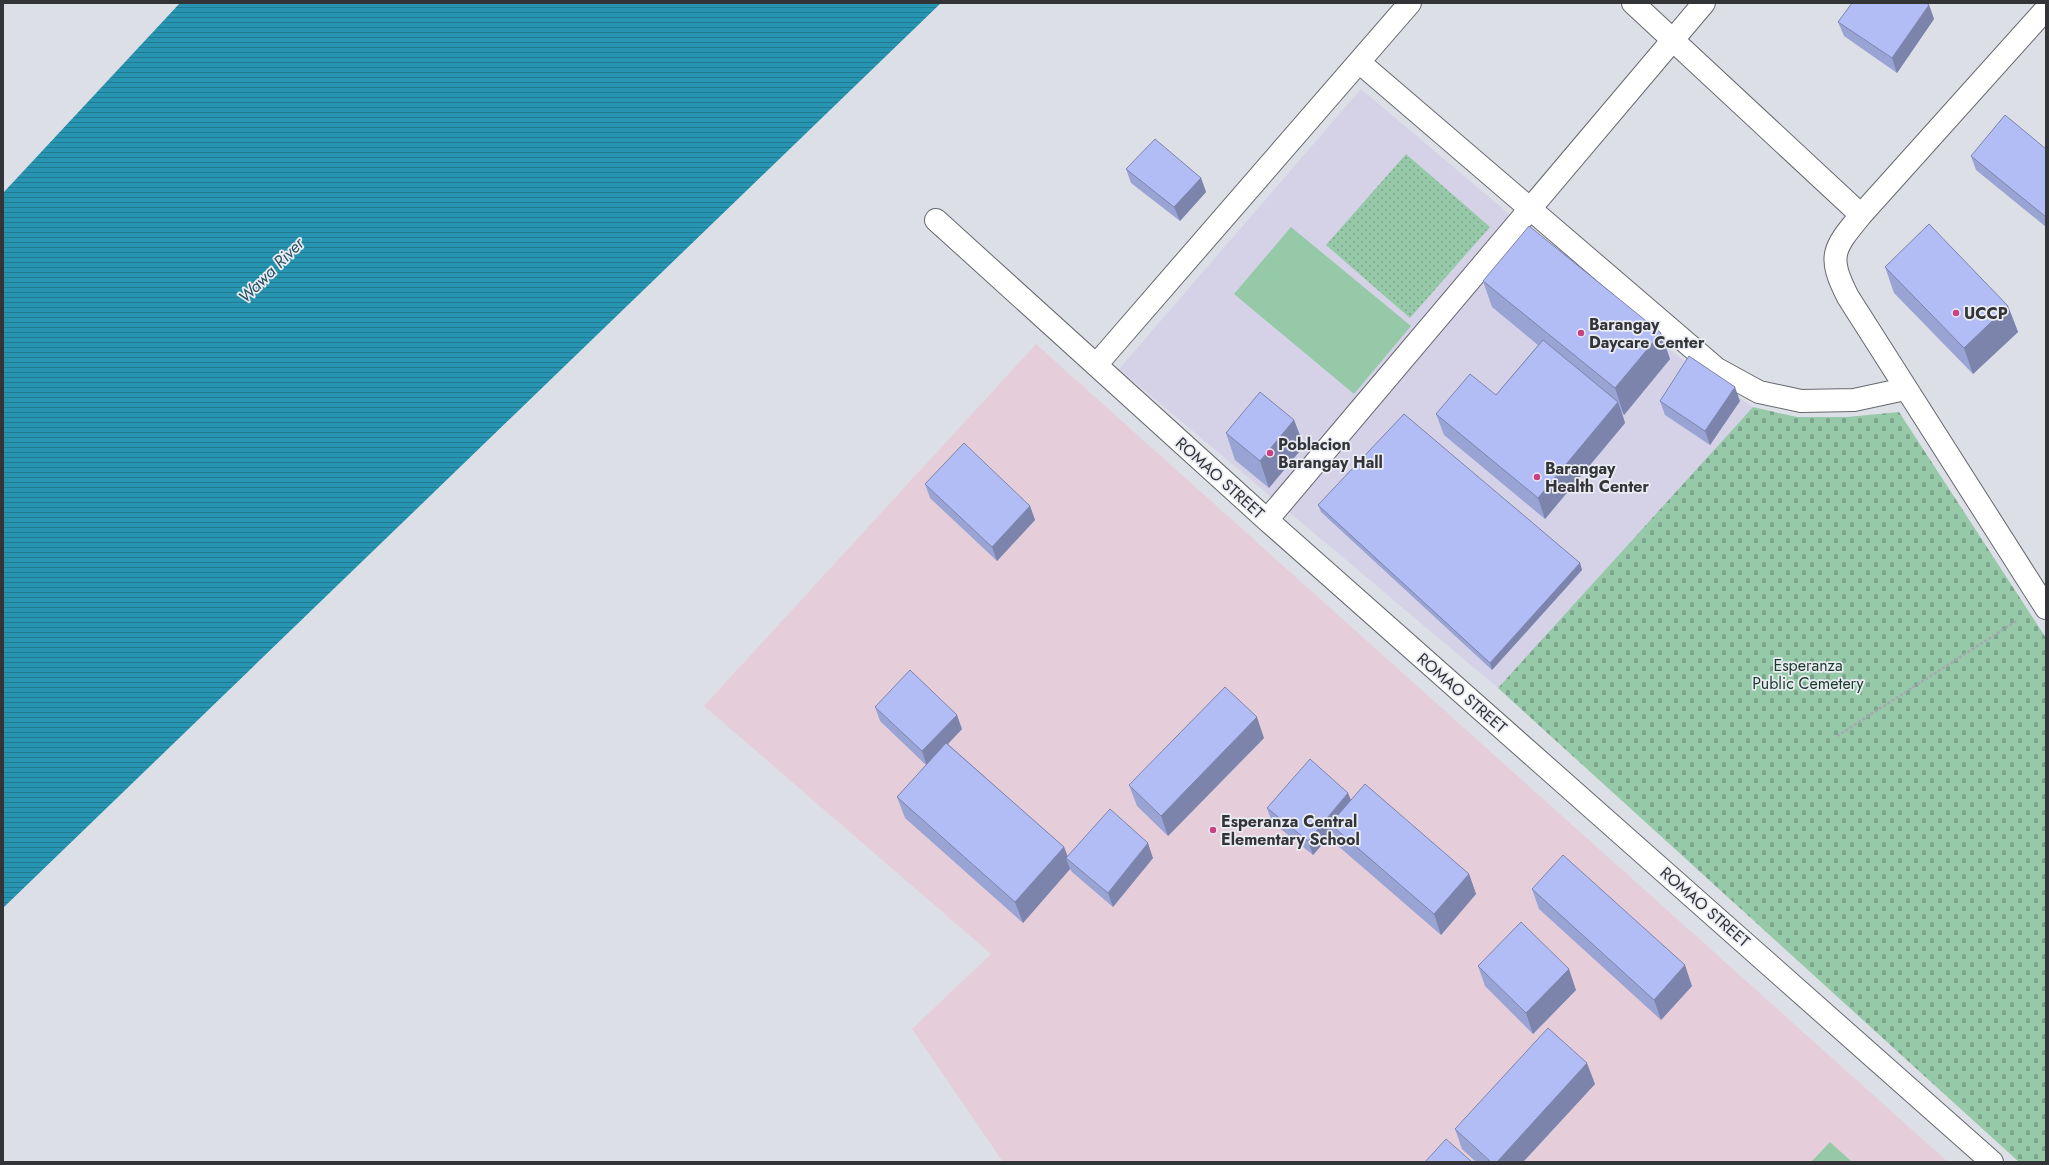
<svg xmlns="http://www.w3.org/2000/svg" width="2049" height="1165" font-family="Jost,sans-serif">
<defs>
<pattern id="green-dots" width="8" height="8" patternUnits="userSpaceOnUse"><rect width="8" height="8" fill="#96c9a8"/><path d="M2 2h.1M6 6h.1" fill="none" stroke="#7ba48a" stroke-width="1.8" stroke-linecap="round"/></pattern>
<pattern id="cemetery-stones" width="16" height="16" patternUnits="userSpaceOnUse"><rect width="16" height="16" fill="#96c9a8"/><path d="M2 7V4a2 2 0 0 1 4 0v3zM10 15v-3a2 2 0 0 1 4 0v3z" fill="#7ba48a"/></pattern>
<pattern id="water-rules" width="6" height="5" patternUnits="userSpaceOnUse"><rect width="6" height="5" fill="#2795b1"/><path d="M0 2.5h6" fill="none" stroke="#227a91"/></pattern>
</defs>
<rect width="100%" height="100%" fill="#dddfe7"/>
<path fill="#d5d2e8" d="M 1361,89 L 1674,353 L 1753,407 L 1498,688 L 1119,369 Z"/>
<path fill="#e5ceda" d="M 1036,344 L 1948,1162 L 1003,1162 L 912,1029 L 991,954 L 704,706 Z"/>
<path fill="url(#green-dots)" d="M 1406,154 L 1490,227 L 1410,318 L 1326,245 Z"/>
<path fill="url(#cemetery-stones)" d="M 1753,407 L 1797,417 L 1847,417 L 1899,412 L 2046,638 L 2046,1162 L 2019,1162 L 1498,688 Z"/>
<path fill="#96c9a8" d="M 1291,227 L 1411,326 L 1354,394 L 1234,294 Z
M 1830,1142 L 1852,1162 L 1811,1162 Z"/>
<path fill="url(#water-rules)" d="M 180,3 L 941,3 L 3,908 L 3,193 Z"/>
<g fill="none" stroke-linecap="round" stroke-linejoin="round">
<defs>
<path id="minor" d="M 1633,3 L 1861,215
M 2046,9 L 1861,215 C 1833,249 1827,256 1848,297 L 2046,608
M 1359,62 L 1717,369 L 1759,392 L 1801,401 L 1854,400 L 1905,389
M 936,220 L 1267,520 L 1992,1162
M 1096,365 L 1410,3
M 1267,520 L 1704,3"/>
</defs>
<use href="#minor" stroke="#66686e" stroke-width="24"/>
<path stroke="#a6a8ae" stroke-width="2.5" stroke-dasharray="3 2" stroke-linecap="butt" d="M 1837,736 L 2018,620"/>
<use href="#minor" stroke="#fff" stroke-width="22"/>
</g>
<path fill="#99a3d4" d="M 1929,5 L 1934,19 L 1897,73 L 1844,36 L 1838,22 Z
M 2046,149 L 2046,227 L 1976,170 L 1971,156 Z
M 1126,169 L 1201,178 L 1206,192 L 1180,221 L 1131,183 Z
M 1885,267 L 2008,306 L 2018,332 L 1973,374 L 1894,293 Z
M 1483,281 L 1661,333 L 1670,359 L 1624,415 L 1622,412 L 1625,423 L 1545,519 L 1444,435 L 1436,414 L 1496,395 L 1538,345 L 1492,307 Z
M 1660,401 L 1740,401 L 1710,445 L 1665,415 Z
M 1294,420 L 1304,446 L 1269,488 L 1235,460 L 1226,433 Z
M 925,484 L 1030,506 L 1035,520 L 997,561 L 930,498 Z
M 1318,505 L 1580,563 L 1582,570 L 1492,670 L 1321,512 Z
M 875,707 L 962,729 L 948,744 L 1064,847 L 1068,857 L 1153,858 L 1113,907 L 1072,872 L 1070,869 L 1023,923 L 905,818 L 897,797 L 926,765 L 880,721 Z
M 1264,738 L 1168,836 L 1137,806 L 1129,785 Z
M 1351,800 L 1469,874 L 1476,894 L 1441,935 L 1337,845 L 1333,832 L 1313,855 L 1272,822 L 1267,808 Z
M 1532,889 L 1692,986 L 1661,1020 L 1539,909 Z
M 1478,966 L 1576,990 L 1533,1034 L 1485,986 Z
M 1595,1084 L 1523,1162 L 1476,1162 L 1462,1149 L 1455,1129 Z"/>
<path fill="#7d84ac" d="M 1929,5 L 1934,19 L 1897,73 L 1892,58 Z
M 1201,178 L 1206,192 L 1180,221 L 1174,207 Z
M 2008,306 L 2018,332 L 1973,374 L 1964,348 Z
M 1661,333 L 1670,359 L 1624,415 L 1615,388 Z
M 1735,387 L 1740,401 L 1710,445 L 1705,431 Z
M 1618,402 L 1625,423 L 1545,519 L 1538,498 Z
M 1294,420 L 1304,446 L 1269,488 L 1260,461 Z
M 1030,506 L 1035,520 L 997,561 L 992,547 Z
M 1580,563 L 1582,570 L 1492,670 L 1490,663 Z
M 957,715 L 962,729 L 927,766 L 922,751 Z
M 1257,717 L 1264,738 L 1168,836 L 1161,816 Z
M 1348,793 L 1354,807 L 1330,824 L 1333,832 L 1313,855 L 1308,841 Z
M 1148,843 L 1153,858 L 1113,907 L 1108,893 Z
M 1064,847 L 1069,860 L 1066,858 L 1070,869 L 1023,923 L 1015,902 Z
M 1469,874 L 1476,894 L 1441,935 L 1434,914 Z
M 1685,965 L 1692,986 L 1661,1020 L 1654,1000 Z
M 1569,969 L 1576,990 L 1533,1034 L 1526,1013 Z
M 1587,1063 L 1595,1084 L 1523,1162 L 1497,1162 Z"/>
<path fill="#b2bdf6" stroke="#7d84ac" d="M 1852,3 L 1926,3 L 1929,5 L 1892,58 L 1838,22 Z
M 2005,115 L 2046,149 L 2046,217 L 1971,156 Z
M 1155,139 L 1201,178 L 1174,207 L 1126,169 Z
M 1929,224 L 2008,306 L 1964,348 L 1885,267 Z
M 1529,226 L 1661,333 L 1615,388 L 1483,281 Z
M 1543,340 L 1618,402 L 1538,498 L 1436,414 L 1470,374 L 1496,395 Z
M 1689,356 L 1735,387 L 1705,431 L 1660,401 Z
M 1260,392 L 1294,420 L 1260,461 L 1226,433 Z
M 1404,414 L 1580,563 L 1490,663 L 1318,505 Z
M 964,443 L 1030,506 L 992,547 L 925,484 Z
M 910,670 L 957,715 L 922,751 L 875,707 Z
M 1225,687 L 1257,717 L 1161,816 L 1129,785 Z
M 946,743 L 1064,847 L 1015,902 L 897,797 Z
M 1310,759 L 1348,793 L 1308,841 L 1267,808 Z
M 1365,784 L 1469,874 L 1434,914 L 1330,824 Z
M 1110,809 L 1148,843 L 1108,893 L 1066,858 Z
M 1563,855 L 1685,965 L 1654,1000 L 1532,889 Z
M 1521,922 L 1569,969 L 1526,1013 L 1478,966 Z
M 1548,1028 L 1587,1063 L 1497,1162 L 1491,1162 L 1455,1129 Z
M 1446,1139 L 1472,1162 L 1425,1162 Z"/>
<g fill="#c84181" stroke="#eaecf4" stroke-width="1.5">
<circle cx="1956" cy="313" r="4"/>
<circle cx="1581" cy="333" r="4"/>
<circle cx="1270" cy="453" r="4"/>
<circle cx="1537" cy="477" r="4"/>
<circle cx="1213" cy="830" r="4"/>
</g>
<g text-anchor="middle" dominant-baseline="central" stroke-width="3.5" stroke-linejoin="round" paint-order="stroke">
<g font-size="16" font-weight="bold" fill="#333437" stroke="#eaecf4" text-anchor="start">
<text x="1964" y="313">UCCP</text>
<text x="1589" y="324">Barangay<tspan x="1589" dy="18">Daycare Center</tspan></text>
<text x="1278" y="444">Poblacion<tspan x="1278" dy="18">Barangay Hall</tspan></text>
<text x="1545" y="468">Barangay<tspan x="1545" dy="18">Health Center</tspan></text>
<text x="1221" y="821">Esperanza Central<tspan x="1221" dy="18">Elementary School</tspan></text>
</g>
<g font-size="16" fill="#333437" stroke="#eaecf4">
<text transform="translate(1220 478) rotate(42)">ROMAO STREET</text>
<text transform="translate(1462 693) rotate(41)">ROMAO STREET</text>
<text transform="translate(1705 907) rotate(41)">ROMAO STREET</text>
</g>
<g font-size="16" fill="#183a26" stroke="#eaecf4">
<text x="1808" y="665">Esperanza<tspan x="1808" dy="18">Public Cemetery</tspan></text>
</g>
<g font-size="17" font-style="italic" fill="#275360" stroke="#eaecf4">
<text transform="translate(271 270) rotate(-45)">Wawa River</text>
</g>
</g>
<rect width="2049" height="1165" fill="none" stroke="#333437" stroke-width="8"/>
</svg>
